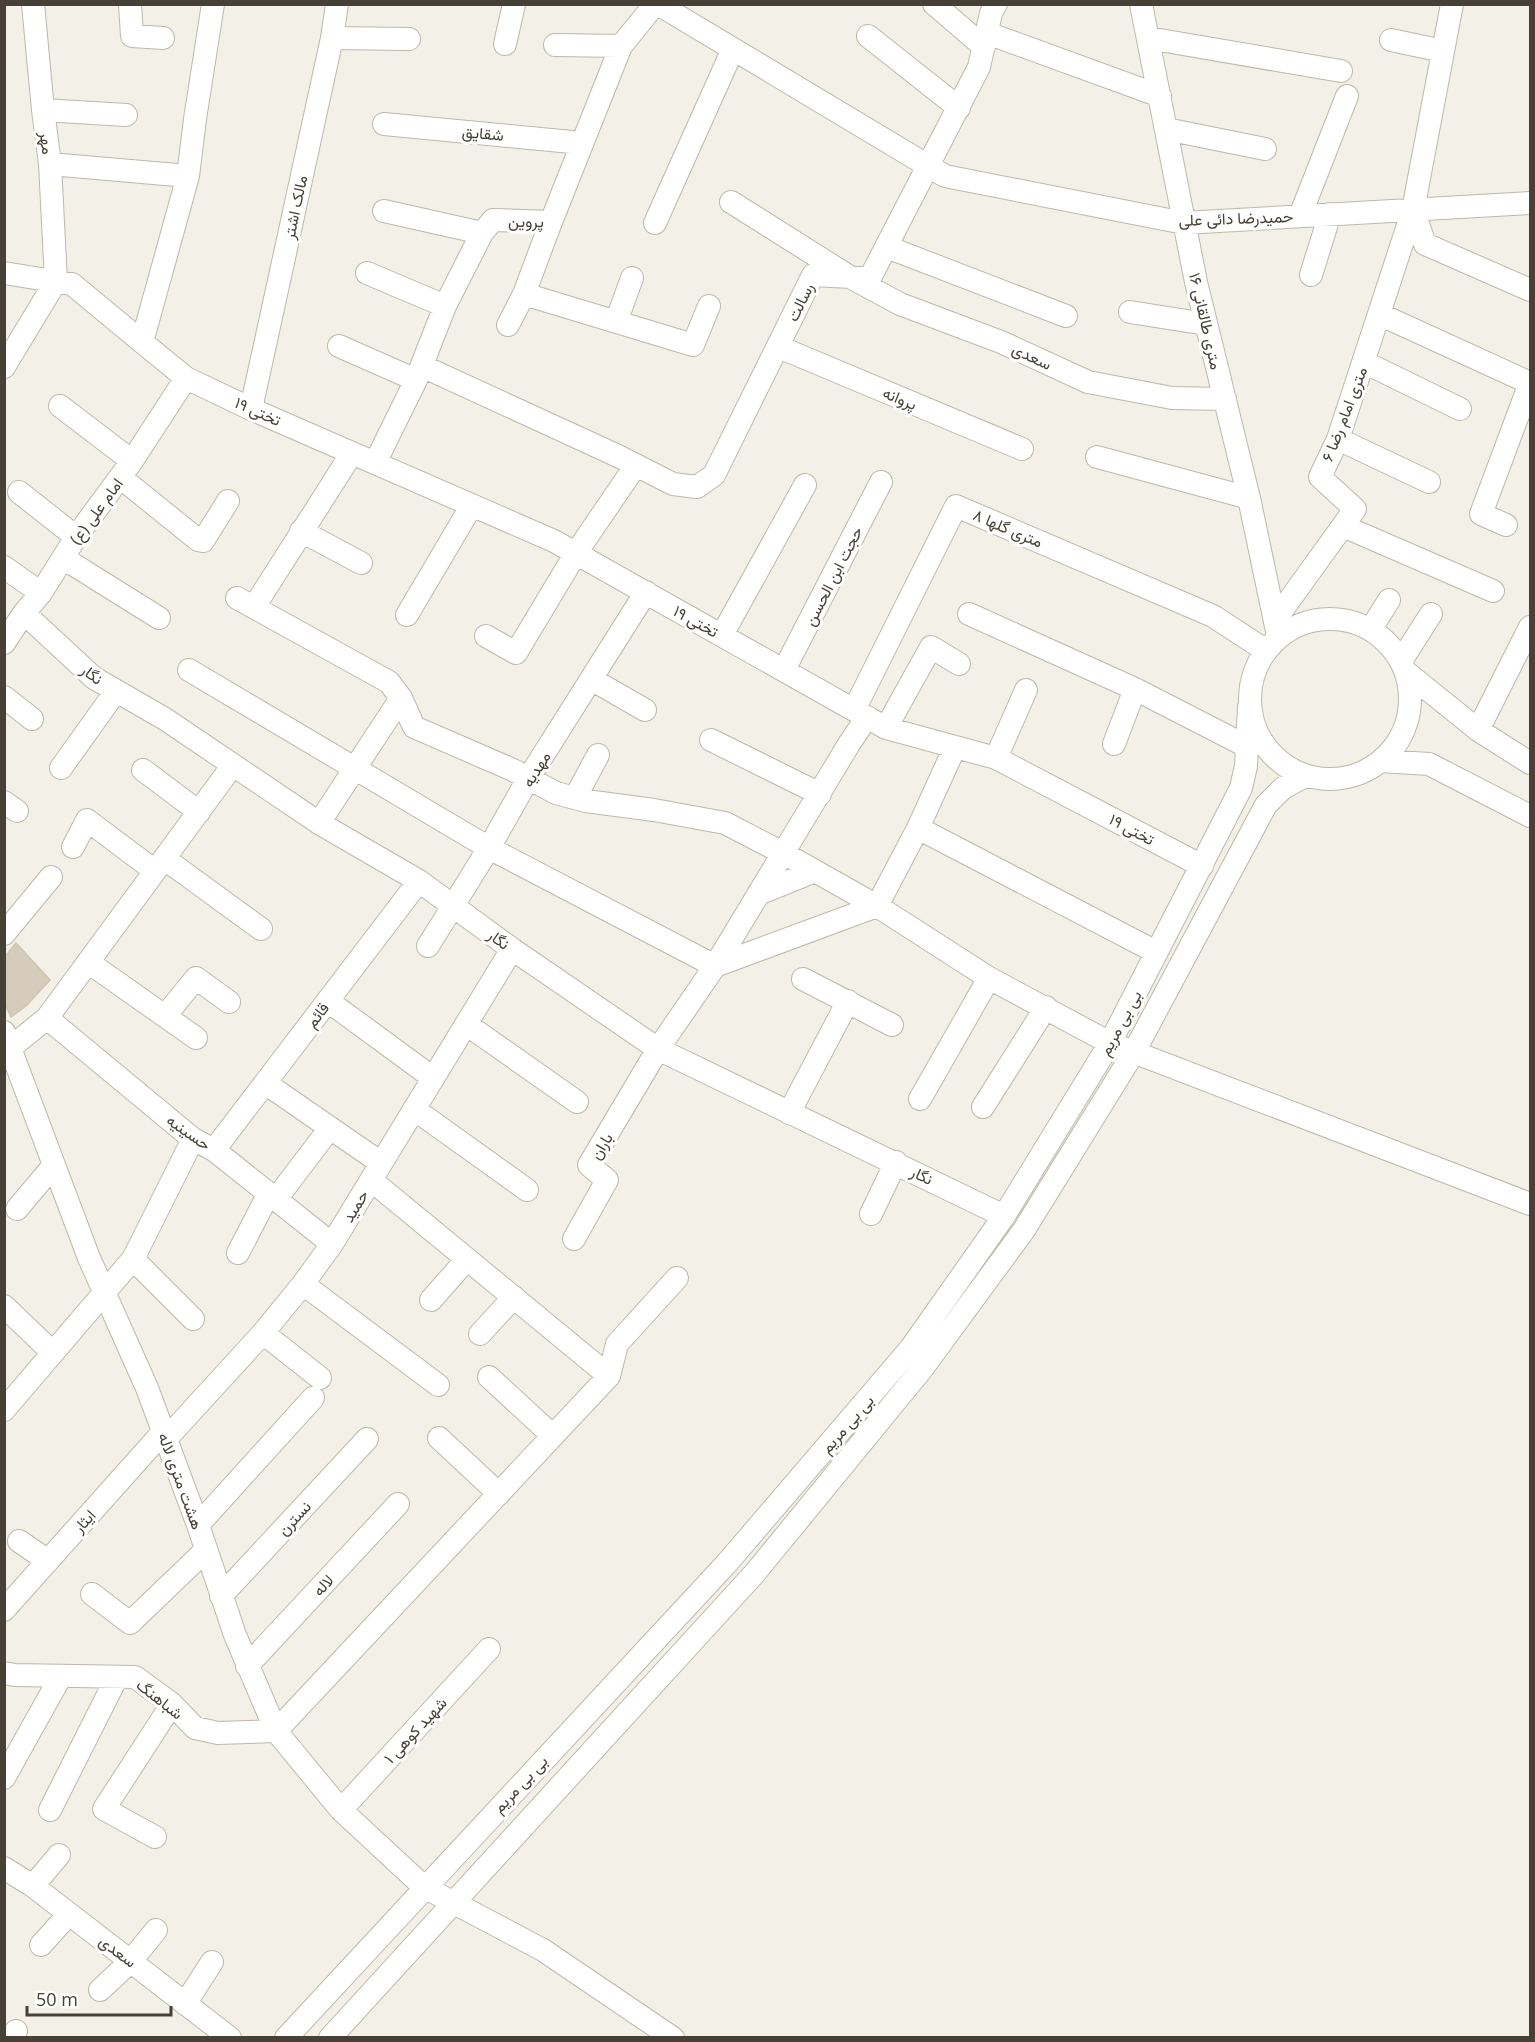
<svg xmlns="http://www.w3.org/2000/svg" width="1535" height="2042" font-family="'Open Sans',Vazirmatn,sans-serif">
<rect width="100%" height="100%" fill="#f3f0e7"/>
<path fill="#d5ccbc" stroke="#cfc4b0" stroke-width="1.5" d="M 16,943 L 50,980 L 26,1006 L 11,1017 L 4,1002 L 4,958 Z"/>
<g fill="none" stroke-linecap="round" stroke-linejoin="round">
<defs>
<path id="minor" d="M 130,4 L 132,36 L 163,38
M 213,4 L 195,119 L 188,176 L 142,342 L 186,378 L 251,409 L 554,541 L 886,728 L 996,758 L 1202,866
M 658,4 L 945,176 L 1184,223 L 1530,203
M 934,4 L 984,47
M 1141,4 L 1196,282 L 1249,498 L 1278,636
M 987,33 L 1160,96
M 868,36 L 959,108
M 332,38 L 409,39
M 1148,38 L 1341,71
M 1391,40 L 1443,51
M 505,44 L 514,4
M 555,45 L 621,46
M 43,110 L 126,115
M 384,124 L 582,143
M 1166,129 L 1265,149
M 50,164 L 188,176
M 731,202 L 850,277 L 900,304 L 1001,342 L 1088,382 L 1172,398 L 1225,399
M 1413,210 L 1425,244 L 1530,290
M 384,211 L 482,233
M 1300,216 L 1347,96
M 655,223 L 733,49
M 887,247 L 1066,316
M 4,273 L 72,284 L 142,342
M 367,273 L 445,306
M 1311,275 L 1330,214
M 524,294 L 693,345 L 709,306
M 1130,312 L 1206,324
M 1379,314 L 1530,383
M 616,322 L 632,278
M 508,325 L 524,294 L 551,222
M 339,346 L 416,380
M 779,347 L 1022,449
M 1364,362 L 1460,409
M 422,366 L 618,456 L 673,484 L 697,487 L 714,475 L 813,275 L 870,278 L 979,67 L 991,13 L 996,4
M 4,367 L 56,281 L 50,164 L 43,110 L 33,4
M 60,406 L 132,461
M 251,409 L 332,38 L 337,4
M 1338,439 L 1429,482
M 1097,457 L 1249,498
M 375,463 L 416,380 L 445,306 L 482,233 L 493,220 L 551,222 L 621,46 L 655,4
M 120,477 L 198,540 L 203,541 L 228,501
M 19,492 L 76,537
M 1506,525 L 1481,514 L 1530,383
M 1343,526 L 1493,591
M 301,531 L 361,563
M 63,558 L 159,618
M 4,567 L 41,593
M 237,598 L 389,682 L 401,698 L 414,727 L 513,770 L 556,793 L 586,801 L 654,810 L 725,823 L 783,853 L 877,906 L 989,978 L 1110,1043 L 1530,1204
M 254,607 L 352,453
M 24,613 L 94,678 L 165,719 L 319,823 L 419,881 L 512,949 L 658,1049 L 1004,1216
M 969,614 L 1135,689 L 1248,747
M 407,615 L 472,505
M1250 699a80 80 0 1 1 160 0a80 80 0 1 1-160 0Z
M 1275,620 L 1355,509 L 1320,477 L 1338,439 L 1413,210 L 1452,4
M 1371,629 L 1389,600
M 722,635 L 805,485
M 486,636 L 516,653 L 576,553 L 636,465
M 4,643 L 24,613 L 41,593 L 76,537 L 132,461 L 186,378
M 1401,661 L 1431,614
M 189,670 L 489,848 L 715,966 L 877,906 L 918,828 L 955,747
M 784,670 L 881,482
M 1406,672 L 1478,730 L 1530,763
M 591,679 L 645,710
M 4,697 L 32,719
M 854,710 L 956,506 L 1213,616 L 1265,650
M 886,728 L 931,647 L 959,664
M 1478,730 L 1530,627
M 711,740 L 820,794
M 1114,744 L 1135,689
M 996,758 L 1026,690
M 1381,761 L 1429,764 L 1530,816
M 61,768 L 116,691
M 143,770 L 199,812
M 575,798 L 598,755
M 4,802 L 17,811
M 319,823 L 401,698
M 918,828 L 1156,952
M 73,847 L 87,820 L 155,871
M 165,859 L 261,929
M 758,894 L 815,871
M 4,934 L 51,877
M 428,946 L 489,848 L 528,779 L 646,592
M 88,962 L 196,1038
M 803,979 L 892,1025
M 328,1001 L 433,1078
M 165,1016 L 196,978 L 229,1002
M 47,1018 L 193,1139 L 214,1150 L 332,1244
M 466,1024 L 577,1102
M 4,1032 L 89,1258 L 147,1388 L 198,1525 L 235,1635 L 276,1731 L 341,1810 L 424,1887 L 543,1950 L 673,2038
M 4,1053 L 47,1018 L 233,765
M 265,1083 L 381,1163
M 920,1099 L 989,978
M 983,1107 L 1046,1007
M 414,1109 L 527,1190
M 789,1113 L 848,1001
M 214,1150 L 419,881
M 276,1199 L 330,1128
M 17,1209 L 54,1165
M 871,1214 L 896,1162
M 574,1239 L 607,1180 L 589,1165 L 658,1049 L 715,966 L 849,744 L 867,717
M 238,1253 L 269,1193
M 133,1259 L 193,1319
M 303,1284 L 438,1385
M 431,1300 L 467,1259
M 4,1306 L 53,1353
M 263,1333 L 320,1378
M 480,1334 L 514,1297
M 609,1376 L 617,1344 L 677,1278
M 489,1377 L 553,1436
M 4,1410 L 133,1259 L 193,1139
M 439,1438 L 499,1494
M 166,1439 L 263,1333 L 303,1284 L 332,1244 L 512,949
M 198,1525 L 313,1398
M 19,1541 L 48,1561
M 92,1594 L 130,1623 L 206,1550
M 221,1596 L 367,1439
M 4,1610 L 163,1432
M 247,1666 L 398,1504
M 4,1673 L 15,1675 L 135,1677 L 172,1704 L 195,1728 L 218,1733 L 276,1731 L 609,1376 L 371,1180
M 4,1778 L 61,1676
M 50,1810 L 117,1677
M 341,1810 L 489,1649
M 155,1837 L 104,1809 L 172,1704
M 4,1868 L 33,1886 L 230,2038
M 33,1886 L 59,1855
M 41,1945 L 69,1914
M 100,1990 L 131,1961 L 156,1930
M 185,2004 L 212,1962
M 11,2038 L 16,2031
M 286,2038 L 727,1563 L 911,1348 L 1004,1216 L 1110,1043 L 1241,788 L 1246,766 L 1249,707
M 330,2038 L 754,1574 L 922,1369 L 1024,1230 L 1134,1052 L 1266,805 L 1283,788 L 1305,776"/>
</defs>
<use href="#minor" stroke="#bfb8a9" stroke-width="24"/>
<use href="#minor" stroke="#fff" stroke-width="22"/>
</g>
<g text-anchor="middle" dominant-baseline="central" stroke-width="6" stroke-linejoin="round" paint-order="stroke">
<g font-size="16" fill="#464036" stroke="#fff">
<text transform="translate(483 133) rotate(5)">شقایق</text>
<text transform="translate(47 143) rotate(83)">مهر</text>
<text transform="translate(295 207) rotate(-78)">مالک اشتر</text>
<text transform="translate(1236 218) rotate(-2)">حمیدرضا دائی علی</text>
<text transform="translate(526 221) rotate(1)">پروین</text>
<text transform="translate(800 302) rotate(-64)">رسالت</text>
<text transform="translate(1206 321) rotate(77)">۱۶ متری طالقانی</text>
<text transform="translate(1032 356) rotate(25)">سعدی</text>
<text transform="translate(900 398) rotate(23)">پروانه</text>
<text transform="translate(258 411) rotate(24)">تختی ۱۹</text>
<text transform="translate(1344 414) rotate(-69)">۶ متری امام رضا</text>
<text transform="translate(96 511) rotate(-54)">امام علی (ع)</text>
<text transform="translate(1008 528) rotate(23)">۸ متری گلها</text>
<text transform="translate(833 576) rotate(-63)">حجت ابن الحسن</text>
<text transform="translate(696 621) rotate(29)">تختی ۱۹</text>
<text transform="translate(92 674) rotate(37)">نگار</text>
<text transform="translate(536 769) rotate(-58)">مهدیه</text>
<text transform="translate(1132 829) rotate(28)">تختی ۱۹</text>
<text transform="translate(499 939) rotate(36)">نگار</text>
<text transform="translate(317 1015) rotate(-53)">قائم</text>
<text transform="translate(1120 1023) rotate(-62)">بی بی مریم</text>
<text transform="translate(189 1132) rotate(35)">حسینیه</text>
<text transform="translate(601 1146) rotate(-59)">باران</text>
<text transform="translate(922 1175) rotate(26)">نگار</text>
<text transform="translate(355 1206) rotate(-59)">حمید</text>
<text transform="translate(847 1424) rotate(-49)">بی بی مریم</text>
<text transform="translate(181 1481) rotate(70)">هشت متری لاله</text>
<text transform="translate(294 1518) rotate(-47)">نسترن</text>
<text transform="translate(84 1521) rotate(-48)">ایثار</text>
<text transform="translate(323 1585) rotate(-47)">لاله</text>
<text transform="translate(160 1699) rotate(38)">شباهنگ</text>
<text transform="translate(415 1730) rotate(-47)">شهید کوهی ۱</text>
<text transform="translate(520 1784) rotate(-47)">بی بی مریم</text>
<text transform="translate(118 1951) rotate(37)">سعدی</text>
</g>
</g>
<rect width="1535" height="2042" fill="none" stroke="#464036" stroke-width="12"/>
<path d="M27 2006v9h144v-9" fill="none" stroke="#464036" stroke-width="3"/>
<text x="36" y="2006" font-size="18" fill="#464036" stroke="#ffffff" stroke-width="4.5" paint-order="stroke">50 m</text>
</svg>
